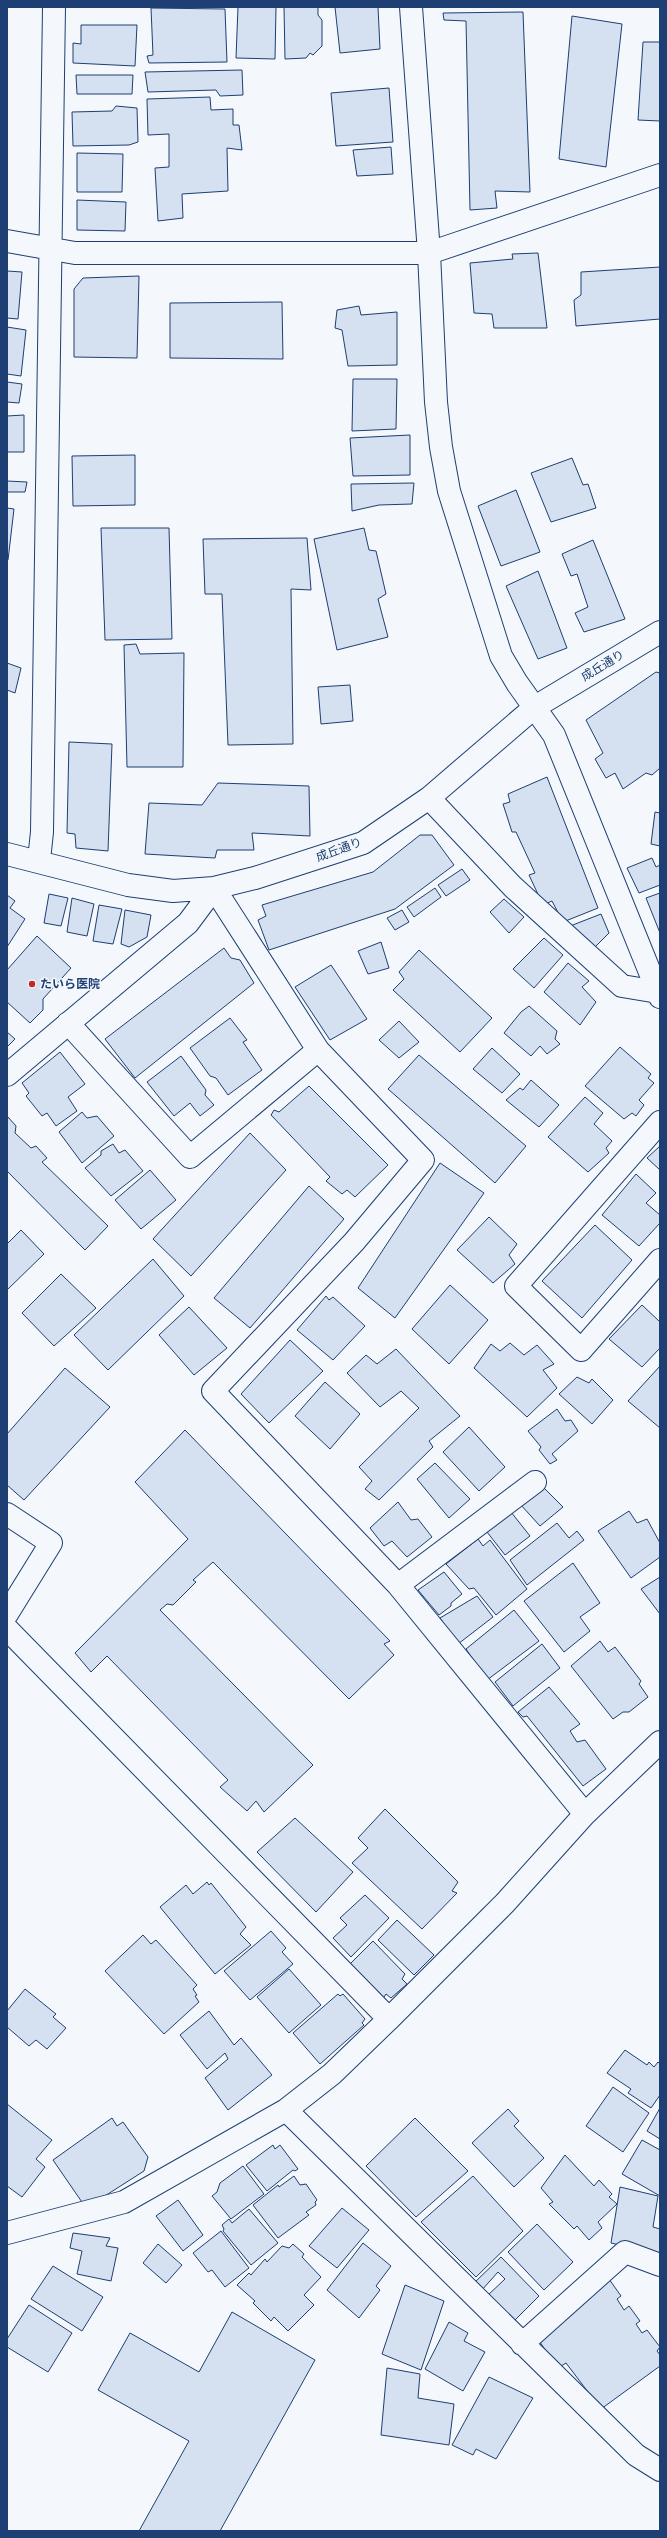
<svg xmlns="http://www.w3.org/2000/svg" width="667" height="2538" font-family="'Sofia Sans Condensed','Noto Sans JP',sans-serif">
<rect width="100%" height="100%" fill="#f4f7fb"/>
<path fill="#d5e0f0" stroke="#1d3f73" d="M 238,7 L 276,7 L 275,59 L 236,58 Z
M 284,7 L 318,7 L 318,15 L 322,20 L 322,46 L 313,55 L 310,53 L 306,58 L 285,59 Z
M 335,7 L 378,7 L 380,49 L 340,53 Z
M 151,8 L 225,9 L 227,62 L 149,63 L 147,56 L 153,55 Z
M 523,12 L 530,192 L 495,191 L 497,208 L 470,210 L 466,21 L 444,20 L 443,13 Z
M 572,16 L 622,24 L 606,167 L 559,159 Z
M 81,25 L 137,25 L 135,66 L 73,63 L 73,43 L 81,44 Z
M 643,42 L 660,42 L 660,121 L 638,120 Z
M 242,70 L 243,95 L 220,96 L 216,90 L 148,92 L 145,72 Z
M 76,75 L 133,75 L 132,94 L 77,94 Z
M 389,88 L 393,142 L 336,146 L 331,93 Z
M 210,97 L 211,110 L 233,109 L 233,125 L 239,125 L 242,150 L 227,148 L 228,191 L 182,194 L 183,218 L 158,221 L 155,168 L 169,167 L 169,134 L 148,135 L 147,99 Z
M 116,106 L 137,108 L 138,142 L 129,145 L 73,146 L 72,112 L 112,111 Z
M 391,147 L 393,174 L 357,176 L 353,150 Z
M 77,153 L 123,154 L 122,192 L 77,192 Z
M 77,200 L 126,202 L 125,231 L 77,230 Z
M 538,253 L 547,328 L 494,328 L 492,314 L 474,313 L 470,263 L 513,259 L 512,254 Z
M 660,267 L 660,319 L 576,326 L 574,300 L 581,295 L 581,272 Z
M 7,271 L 22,272 L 18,319 L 7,318 Z
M 139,276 L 137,358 L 74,357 L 74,289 L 83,278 Z
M 282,302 L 283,359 L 170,358 L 170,303 Z
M 359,306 L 361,315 L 397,312 L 397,365 L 348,366 L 342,330 L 335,328 L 337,310 Z
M 7,327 L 26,330 L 21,376 L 7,374 Z
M 353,379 L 397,379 L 396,429 L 352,431 Z
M 7,382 L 22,384 L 19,403 L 7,402 Z
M 24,415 L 24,452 L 7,452 L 7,416 Z
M 410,435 L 410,475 L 353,476 L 350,438 Z
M 135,455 L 135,505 L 73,506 L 72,456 Z
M 572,458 L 583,485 L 588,484 L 596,508 L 551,522 L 531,473 Z
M 7,481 L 27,482 L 25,492 L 7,492 Z
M 414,483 L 412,504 L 379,505 L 352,511 L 351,484 Z
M 516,490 L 540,552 L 501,566 L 478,506 Z
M 7,508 L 14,509 L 8,560 L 7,560 Z
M 101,528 L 169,528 L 172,639 L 105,640 Z
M 364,528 L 369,550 L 376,551 L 386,594 L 378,599 L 388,637 L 337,650 L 314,539 Z
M 307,538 L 311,590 L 291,589 L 293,744 L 228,745 L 222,594 L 205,594 L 203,539 Z
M 593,540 L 625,619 L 584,632 L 575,613 L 588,607 L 577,574 L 571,576 L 562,554 Z
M 538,571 L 567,648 L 538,659 L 506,586 Z
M 136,644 L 140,654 L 184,653 L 183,767 L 127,767 L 124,645 Z
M 7,663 L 21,668 L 15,693 L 7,690 Z
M 656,672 L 660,673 L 660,768 L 652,775 L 646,773 L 623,789 L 615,773 L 606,778 L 595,759 L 603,753 L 586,720 Z
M 350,685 L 353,721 L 321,724 L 318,687 Z
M 69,742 L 112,744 L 108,851 L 76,848 L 75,834 L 67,833 Z
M 547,777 L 598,908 L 563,922 L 552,901 L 543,905 L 529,875 L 535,873 L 516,832 L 512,832 L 503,804 L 510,802 L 508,794 Z
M 218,783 L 309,786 L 310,836 L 252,833 L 254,850 L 217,850 L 215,858 L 145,854 L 149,803 L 202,805 Z
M 655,812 L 660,813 L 660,846 L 651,844 Z
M 420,835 L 432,835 L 454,865 L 395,909 L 269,950 L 258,920 L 266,916 L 262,905 L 373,872 Z
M 652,858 L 656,867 L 660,865 L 660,885 L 639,893 L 627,868 Z
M 462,869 L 470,880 L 446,896 L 438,885 Z
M 435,888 L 441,897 L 414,917 L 407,907 Z
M 660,893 L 660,933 L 646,898 Z
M 49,894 L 68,898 L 61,926 L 44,923 Z
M 7,895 L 15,901 L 10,908 L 25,919 L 7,947 Z
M 72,898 L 94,904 L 87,936 L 67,932 Z
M 504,899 L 524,917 L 509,933 L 490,912 Z
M 99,905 L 122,909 L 113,944 L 93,941 Z
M 125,910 L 151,915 L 147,937 L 129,947 L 121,944 Z
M 402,910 L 409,922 L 395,930 L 387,918 Z
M 601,914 L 609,933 L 591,951 L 565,928 Z
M 37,936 L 71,968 L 43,999 L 43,1010 L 30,1023 L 7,1002 L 7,970 Z
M 544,938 L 563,955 L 534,988 L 513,969 Z
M 381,942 L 389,968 L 368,974 L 358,951 Z
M 224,948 L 231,958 L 240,960 L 254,983 L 135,1078 L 105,1039 Z
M 419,950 L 492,1018 L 460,1052 L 393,990 L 404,979 L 399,972 Z
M 568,963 L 589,981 L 582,987 L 596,1002 L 580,1025 L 544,992 Z
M 331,965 L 367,1019 L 330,1040 L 295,987 Z
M 529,1006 L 557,1031 L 555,1039 L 560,1044 L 547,1054 L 540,1046 L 531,1056 L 504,1033 L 521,1012 Z
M 230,1018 L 247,1040 L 243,1042 L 262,1070 L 228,1095 L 216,1078 L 210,1076 L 190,1048 Z
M 399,1021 L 419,1042 L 399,1058 L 379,1040 Z
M 7,1032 L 15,1039 L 7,1047 Z
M 620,1047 L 651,1074 L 648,1078 L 654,1083 L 639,1100 L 644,1105 L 636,1116 L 632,1113 L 624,1119 L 585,1086 Z
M 492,1048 L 520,1074 L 502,1093 L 473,1069 Z
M 60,1052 L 85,1084 L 68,1097 L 77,1111 L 56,1126 L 47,1113 L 42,1116 L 26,1096 L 29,1093 L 22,1083 Z
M 419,1055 L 526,1146 L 495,1183 L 388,1089 Z
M 181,1056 L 206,1090 L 205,1095 L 214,1105 L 200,1116 L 190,1103 L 174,1116 L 147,1082 Z
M 531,1080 L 559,1105 L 539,1127 L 506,1100 L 520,1088 L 523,1090 Z
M 309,1086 L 388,1165 L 355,1197 L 347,1190 L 342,1194 L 326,1181 L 330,1177 L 271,1115 L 274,1110 L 279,1112 Z
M 585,1097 L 603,1113 L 594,1124 L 612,1141 L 606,1148 L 609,1153 L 588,1172 L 548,1137 Z
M 82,1112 L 87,1118 L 97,1116 L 114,1136 L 82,1163 L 59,1132 Z
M 7,1116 L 16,1126 L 15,1133 L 31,1148 L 36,1146 L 47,1158 L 42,1162 L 108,1226 L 85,1250 L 7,1171 Z
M 250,1133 L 286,1170 L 191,1276 L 153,1239 Z
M 113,1144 L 119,1153 L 125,1150 L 143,1171 L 111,1196 L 85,1168 L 101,1155 L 101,1151 Z
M 660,1146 L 660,1170 L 647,1158 Z
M 440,1163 L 484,1193 L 395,1318 L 358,1288 Z
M 150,1170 L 176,1200 L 141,1229 L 115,1200 Z
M 636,1174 L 656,1193 L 646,1203 L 660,1215 L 660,1223 L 639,1246 L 602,1215 Z
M 309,1186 L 344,1219 L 250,1328 L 214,1298 Z
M 489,1217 L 517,1244 L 509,1255 L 515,1264 L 493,1283 L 457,1250 Z
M 595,1225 L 632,1260 L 582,1318 L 542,1281 Z
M 21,1230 L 44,1254 L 7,1290 L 7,1244 Z
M 153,1259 L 184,1296 L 108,1370 L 74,1335 Z
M 61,1274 L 96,1308 L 54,1346 L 22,1313 Z
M 450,1285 L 488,1320 L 449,1364 L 412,1329 Z
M 326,1296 L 329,1300 L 333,1297 L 365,1326 L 333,1360 L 297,1330 Z
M 642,1305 L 660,1322 L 660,1348 L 642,1367 L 609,1339 Z
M 189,1307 L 227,1348 L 194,1375 L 159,1335 Z
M 290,1340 L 323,1371 L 269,1423 L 241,1394 Z
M 510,1343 L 524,1355 L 537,1345 L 554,1364 L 543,1370 L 557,1388 L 527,1417 L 474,1368 L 491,1344 L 500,1351 Z
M 396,1349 L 460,1416 L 429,1441 L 433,1447 L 379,1500 L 365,1489 L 372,1481 L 359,1467 L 419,1408 L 401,1391 L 380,1407 L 347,1373 L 366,1355 L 377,1364 Z
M 660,1366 L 660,1428 L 628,1401 Z
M 65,1368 L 110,1407 L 24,1500 L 7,1485 L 7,1434 Z
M 577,1377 L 589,1383 L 592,1379 L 613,1400 L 592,1424 L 559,1394 Z
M 325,1382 L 360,1414 L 330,1449 L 295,1416 Z
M 557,1409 L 565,1421 L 571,1420 L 578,1431 L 552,1454 L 557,1460 L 550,1464 L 539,1450 L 541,1447 L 528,1431 Z
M 469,1427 L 505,1467 L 479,1491 L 443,1452 Z
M 185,1430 L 390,1641 L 384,1644 L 394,1655 L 349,1699 L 213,1562 L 193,1580 L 196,1582 L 173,1605 L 167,1604 L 160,1610 L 313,1765 L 264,1812 L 256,1801 L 247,1811 L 220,1787 L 228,1780 L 107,1656 L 91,1672 L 75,1653 L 188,1539 L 135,1482 Z
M 435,1463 L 470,1499 L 449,1518 L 417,1479 Z
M 542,1486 L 563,1507 L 540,1526 L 520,1504 Z
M 398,1502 L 411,1520 L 418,1519 L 432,1537 L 407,1557 L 392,1541 L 384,1546 L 370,1528 Z
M 629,1511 L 637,1523 L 647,1519 L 660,1543 L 660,1557 L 631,1578 L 598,1531 Z
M 511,1512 L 530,1536 L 505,1555 L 487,1532 Z
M 557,1523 L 569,1538 L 577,1531 L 584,1540 L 527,1585 L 510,1560 Z
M 478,1539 L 483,1546 L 490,1540 L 527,1589 L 496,1615 L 474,1588 L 469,1589 L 446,1564 Z
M 573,1563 L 600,1603 L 580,1617 L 590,1631 L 564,1652 L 524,1601 Z
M 444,1572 L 462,1594 L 451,1603 L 451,1606 L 439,1615 L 418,1590 Z
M 660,1577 L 660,1614 L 641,1589 Z
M 477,1596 L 493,1617 L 458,1644 L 440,1618 Z
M 514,1610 L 539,1641 L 487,1680 L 466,1649 Z
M 600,1641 L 608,1652 L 615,1647 L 641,1681 L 639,1684 L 648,1697 L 629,1712 L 623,1712 L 613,1719 L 571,1666 Z
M 542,1644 L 560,1668 L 513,1706 L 495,1682 Z
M 549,1687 L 580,1724 L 570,1731 L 577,1742 L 585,1740 L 606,1769 L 583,1786 L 527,1716 L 523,1717 L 518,1712 Z
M 385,1809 L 458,1882 L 452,1891 L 457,1893 L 422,1929 L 352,1863 L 368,1848 L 358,1838 Z
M 295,1818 L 353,1872 L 316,1912 L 257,1852 Z
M 207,1882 L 209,1885 L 211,1883 L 246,1927 L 240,1934 L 251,1945 L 215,1974 L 160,1907 L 186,1885 L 193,1894 Z
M 365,1895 L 389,1918 L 351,1957 L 333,1938 L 347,1925 L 340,1918 Z
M 397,1920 L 434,1955 L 414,1975 L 378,1940 Z
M 271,1931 L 286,1948 L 282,1952 L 293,1964 L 250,2000 L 224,1971 Z
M 143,1935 L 151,1944 L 156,1940 L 197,1985 L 193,1989 L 197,1995 L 195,1996 L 199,2002 L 164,2034 L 105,1971 Z
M 373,1941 L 405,1974 L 402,1979 L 407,1984 L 391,1998 L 386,1994 L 382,2000 L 349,1965 Z
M 289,1969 L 321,2005 L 289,2033 L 257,1997 Z
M 25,1989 L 56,2014 L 53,2017 L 66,2028 L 47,2049 L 36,2040 L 29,2046 L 7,2027 L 7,2011 Z
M 338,1994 L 340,1996 L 343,1994 L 365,2019 L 362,2023 L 364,2025 L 320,2064 L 293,2033 Z
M 209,2011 L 234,2045 L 241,2038 L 272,2075 L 228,2110 L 205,2078 L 228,2059 L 225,2053 L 207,2069 L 180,2035 Z
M 625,2050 L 647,2065 L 649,2062 L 654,2067 L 658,2062 L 660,2064 L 660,2095 L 651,2108 L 628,2093 L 631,2089 L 607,2073 Z
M 613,2087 L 649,2113 L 623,2152 L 586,2126 Z
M 7,2104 L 52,2140 L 36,2159 L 45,2167 L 22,2197 L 7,2186 Z
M 660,2108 L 660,2139 L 647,2131 Z
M 508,2109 L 519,2121 L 514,2126 L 544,2158 L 514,2187 L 472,2143 Z
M 112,2118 L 117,2126 L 123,2122 L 148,2157 L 144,2171 L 86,2208 L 53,2160 Z
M 415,2118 L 468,2171 L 416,2217 L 366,2166 Z
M 642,2140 L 660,2150 L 660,2196 L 622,2174 Z
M 273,2145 L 275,2149 L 280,2145 L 298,2169 L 295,2171 L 293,2170 L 267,2191 L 246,2165 Z
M 565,2155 L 594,2186 L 599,2180 L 612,2194 L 609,2197 L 617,2204 L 598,2222 L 602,2228 L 589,2240 L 577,2226 L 574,2229 L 549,2204 L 553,2202 L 541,2188 Z
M 243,2166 L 264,2194 L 231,2219 L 212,2196 L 217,2192 L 220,2183 Z
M 294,2176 L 300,2185 L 306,2184 L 317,2200 L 315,2202 L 316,2205 L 306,2212 L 309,2215 L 278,2238 L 253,2205 L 278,2185 L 279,2187 Z
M 473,2176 L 523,2231 L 476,2277 L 421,2222 Z
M 620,2187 L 658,2196 L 653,2227 L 660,2229 L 660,2254 L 611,2243 Z
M 178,2200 L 203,2235 L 183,2251 L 156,2216 Z
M 342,2208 L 369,2230 L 337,2268 L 309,2246 Z
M 249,2209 L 278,2243 L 251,2265 L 223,2231 L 224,2229 L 222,2225 L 229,2219 L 232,2223 Z
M 537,2224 L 573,2262 L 544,2290 L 508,2252 Z
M 221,2231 L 249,2268 L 225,2287 L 212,2270 L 208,2272 L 193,2253 Z
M 73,2233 L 110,2238 L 106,2246 L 118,2248 L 111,2281 L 77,2274 L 82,2251 L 70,2248 Z
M 363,2243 L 391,2266 L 376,2286 L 380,2290 L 359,2318 L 327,2290 Z
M 158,2244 L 182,2265 L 166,2283 L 143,2263 Z
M 293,2244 L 304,2254 L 302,2257 L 321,2277 L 304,2295 L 314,2305 L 288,2331 L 274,2317 L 271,2321 L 253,2303 L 255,2301 L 237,2285 L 249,2273 L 251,2275 L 265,2259 L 267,2262 L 282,2246 L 289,2248 Z
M 501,2257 L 539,2296 L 512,2323 L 486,2297 L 505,2279 L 498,2272 L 481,2291 L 474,2283 Z
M 53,2266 L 103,2297 L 82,2331 L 31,2299 Z
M 609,2279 L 621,2296 L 617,2299 L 624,2310 L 629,2306 L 640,2321 L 636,2324 L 642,2333 L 647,2330 L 660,2347 L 657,2351 L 660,2355 L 660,2366 L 601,2409 L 566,2363 L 558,2368 L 537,2338 Z
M 405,2285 L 444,2301 L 421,2370 L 382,2354 Z
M 29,2305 L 72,2333 L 48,2372 L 7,2347 L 7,2339 Z
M 232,2312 L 315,2360 L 220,2531 L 139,2531 L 189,2441 L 98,2390 L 130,2333 L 199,2372 Z
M 449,2322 L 468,2333 L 464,2341 L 485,2352 L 463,2391 L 425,2369 Z
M 387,2368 L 420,2374 L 418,2398 L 454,2404 L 449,2445 L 381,2435 Z
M 489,2377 L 533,2398 L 496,2459 L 476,2449 L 473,2455 L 452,2445 Z"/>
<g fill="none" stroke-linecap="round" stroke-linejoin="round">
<defs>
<path id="minor" d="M 411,7 L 429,253 L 436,402 L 441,447 L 449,491 L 501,656 L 517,683 L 554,735 L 660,997
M 7,241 L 75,253 L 429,253 L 660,175
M 429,798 L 513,887 L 622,986 L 658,992
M 7,854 L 128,885 L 173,891 L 214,888 L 255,878 L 363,843 L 429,798 L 535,707 L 660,632
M 39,860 L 42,832 L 54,7
M 68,1023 L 190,1157 L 318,1050
M 7,1075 L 188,923 L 214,888 L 318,1050 L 423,1160 L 354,1242 L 213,1391 L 398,1585 L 585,1814
M 660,1122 L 516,1286 L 581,1350 L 660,1260
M 7,1514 L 51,1543 L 7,1614
M 398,1585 L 535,1482
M 7,1629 L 389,2019
M 286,2110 L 636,2455 L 660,2470
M 7,2233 L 124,2202 L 286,2110 L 332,2074 L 389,2019 L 505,1903 L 585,1814 L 660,1742
M 522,2344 L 625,2252 L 660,2265"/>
</defs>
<use href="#minor" stroke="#1d3f73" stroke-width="24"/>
<use href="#minor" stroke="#f4f7fb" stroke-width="22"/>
</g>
<circle fill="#c62828" stroke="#f4f7fb" stroke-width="1.5" cx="32" cy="984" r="4"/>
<g text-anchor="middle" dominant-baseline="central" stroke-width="3" stroke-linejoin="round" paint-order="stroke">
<g font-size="12" fill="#1d3f73" stroke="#f4f7fb">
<text transform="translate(603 666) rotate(-31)">成丘通り</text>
<text transform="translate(339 850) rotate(-20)">成丘通り</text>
</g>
<g font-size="12" font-weight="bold" fill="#1d3f73" stroke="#f4f7fb" text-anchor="start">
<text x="40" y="984">たいら医院</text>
</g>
</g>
<rect width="667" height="2538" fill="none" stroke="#1d3f73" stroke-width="16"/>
</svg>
